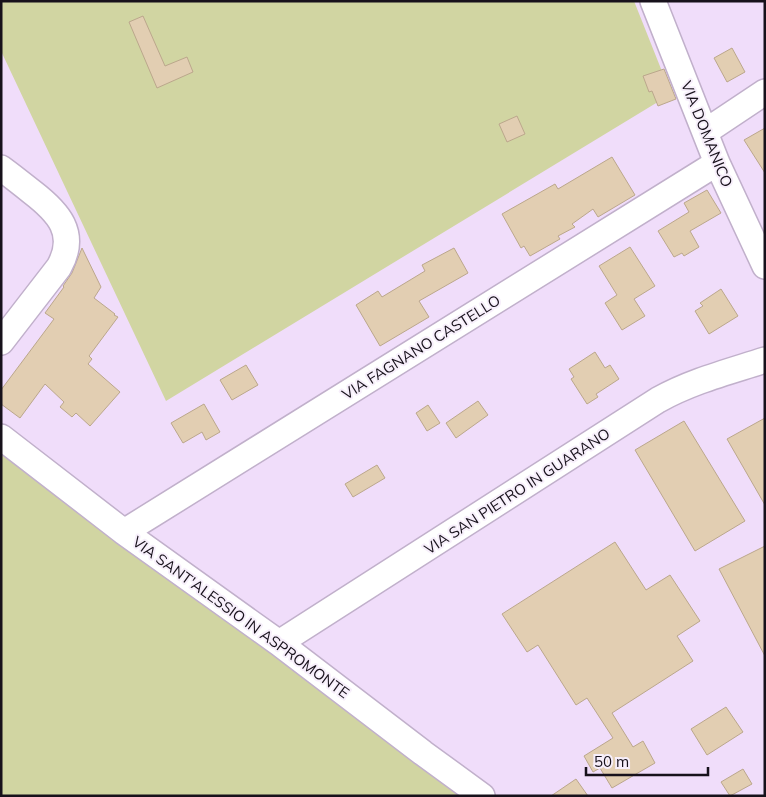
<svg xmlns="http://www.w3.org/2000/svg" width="766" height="797" font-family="Mulish,sans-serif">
<rect width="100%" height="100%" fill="#f0ddfa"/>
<path fill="#d1d5a2" d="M 1,1 L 634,1 L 671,94 L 166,401 L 1,51 Z
M 1,437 L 482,796 L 1,796 Z"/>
<path fill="#e2ceb2" stroke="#bba78c" d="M 143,16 L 165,66 L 187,57 L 193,72 L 157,88 L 129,22 Z
M 732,48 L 745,72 L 727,82 L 714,58 Z
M 664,69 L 676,99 L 658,106 L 652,91 L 649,92 L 643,76 Z
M 517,116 L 525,134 L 507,142 L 499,124 Z
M 765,128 L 765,173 L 744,140 Z
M 612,157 L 635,195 L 598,217 L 593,209 L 572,224 L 575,227 L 558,236 L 560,239 L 530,256 L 524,246 L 521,248 L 502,214 L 555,184 L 558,189 Z
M 707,190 L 721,213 L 690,231 L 699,247 L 684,256 L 682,253 L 674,257 L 658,231 L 689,212 L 684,203 Z
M 630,247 L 655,286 L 634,299 L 645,316 L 622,330 L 605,303 L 617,295 L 599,266 Z
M 82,248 L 101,287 L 94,298 L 115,314 L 114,315 L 118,317 L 89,356 L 92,359 L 88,364 L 120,392 L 90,426 L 76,413 L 72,417 L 60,407 L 64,402 L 45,384 L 20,418 L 1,404 L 1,390 L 54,319 L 45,313 L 64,287 L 63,286 L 72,273 Z
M 454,248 L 468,273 L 419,301 L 429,317 L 380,346 L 356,305 L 378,291 L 382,297 L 425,271 L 422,265 Z
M 721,289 L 738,316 L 709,334 L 695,311 L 703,306 L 700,303 Z
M 595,352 L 605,368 L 610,365 L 619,379 L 596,394 L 598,397 L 587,404 L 571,379 L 574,377 L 569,369 Z
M 246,365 L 258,385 L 232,400 L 220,380 Z
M 478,401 L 488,415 L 456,438 L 446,423 Z
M 204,404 L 220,432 L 206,440 L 202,432 L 183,443 L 171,423 Z
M 428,405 L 440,423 L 427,431 L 416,413 Z
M 765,418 L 765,505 L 727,439 Z
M 684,421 L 745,521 L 695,551 L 635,450 Z
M 377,465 L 385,478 L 353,497 L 345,484 Z
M 615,542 L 646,590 L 670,575 L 700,621 L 677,636 L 693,661 L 612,713 L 633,747 L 643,741 L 655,763 L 612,788 L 600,768 L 593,772 L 584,756 L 613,738 L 587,698 L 576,705 L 538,645 L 527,652 L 502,614 Z
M 765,546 L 765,656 L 719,569 Z
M 726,707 L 743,732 L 707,755 L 691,729 Z
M 743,769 L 752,784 L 730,796 L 721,782 Z
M 576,779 L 588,796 L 551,796 Z"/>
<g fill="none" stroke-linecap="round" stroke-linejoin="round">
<defs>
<path id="minor" d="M 653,1 L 717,163 L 765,266
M 705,132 L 765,92
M 1,168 C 12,176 22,184 32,192 C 58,212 78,233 59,267 L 1,342
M 1,437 L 124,532 L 279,643 L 423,753 L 482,796
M 124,532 L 717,163
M 279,643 L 658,400 C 692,381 728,372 765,360"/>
</defs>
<use href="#minor" stroke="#c1b0cb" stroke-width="28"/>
<use href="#minor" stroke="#fff" stroke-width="25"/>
</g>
<g text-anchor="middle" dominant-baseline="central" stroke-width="4" stroke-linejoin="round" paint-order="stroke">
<g font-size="15" fill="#17111b" stroke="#f7effb">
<text transform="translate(707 134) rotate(68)">VIA DOMANICO</text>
<text transform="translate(421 347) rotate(-32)">VIA FAGNANO CASTELLO</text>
<text transform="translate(517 491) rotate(-33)">VIA SAN PIETRO IN GUARANO</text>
<text transform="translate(241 617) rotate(36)">VIA SANT'ALESSIO IN ASPROMONTE</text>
</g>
</g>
<rect width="766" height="797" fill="none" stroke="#17111b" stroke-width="5"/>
<path d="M586 767v8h122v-8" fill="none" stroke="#17111b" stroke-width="2.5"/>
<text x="594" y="767" font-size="15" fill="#17111b" stroke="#f7effb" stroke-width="4" paint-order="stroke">50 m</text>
</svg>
